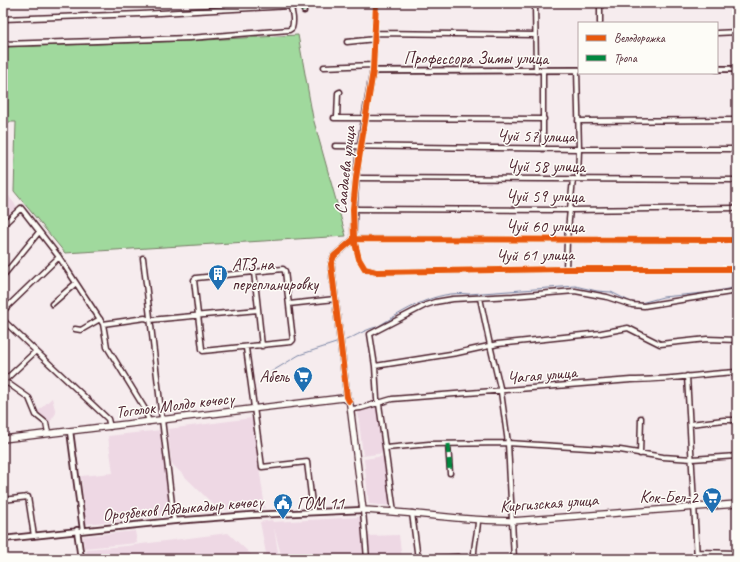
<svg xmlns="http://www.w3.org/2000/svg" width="740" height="562" font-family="Caveat,sans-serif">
<rect width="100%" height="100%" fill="#f6ecee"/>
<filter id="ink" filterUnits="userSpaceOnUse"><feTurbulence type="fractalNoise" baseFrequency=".025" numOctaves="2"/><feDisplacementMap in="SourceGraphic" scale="8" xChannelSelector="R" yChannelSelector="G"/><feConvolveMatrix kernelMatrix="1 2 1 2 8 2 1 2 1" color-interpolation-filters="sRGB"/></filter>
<g filter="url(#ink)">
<path fill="#eed8e4" d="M 3,189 L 18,208 L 3,222 Z
M 52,398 L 56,413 L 50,422 L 38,414 L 38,411 Z
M 378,407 L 384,453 L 363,456 L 358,412 Z
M 252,418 L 265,508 L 219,510 L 173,465 L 171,461 L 168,429 Z
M 161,430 L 170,515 L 86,524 L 81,476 L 113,473 L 108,436 Z
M 384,456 L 391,506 L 369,504 L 364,459 Z
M 361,517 L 364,559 L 282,559 L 274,528 L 279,558 L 267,559 L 260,522 L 272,520 L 273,522 Z
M 135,531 L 137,543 L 84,548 L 83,536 Z
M 228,533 L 256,559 L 88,559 L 86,549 L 126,546 Z
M 399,535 L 402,559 L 370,559 L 367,536 Z"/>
<path fill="#a0d99d" stroke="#757c64" d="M 298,35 L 313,118 L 346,236 L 65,253 L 14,191 L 16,122 L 3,122 L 3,47 L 187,41 Z"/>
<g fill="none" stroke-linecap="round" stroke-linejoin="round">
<path stroke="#7984a4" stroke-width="1" d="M 346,340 C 356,336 366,329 377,327 C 405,310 435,290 469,294 L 575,286 L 597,291 L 611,292 L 631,302 L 641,303 L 663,297 L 713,292 L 737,287
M 271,372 L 299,355 L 336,343"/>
<defs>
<path id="minor" d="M 302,3 L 304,11
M 535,3 L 536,71
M 600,3 L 621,3
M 600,3 L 600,23
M 3,19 L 141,14 L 290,6
M 375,33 L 535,35
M 717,33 L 737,32
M 347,42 L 375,39
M 3,44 L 190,38 L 289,30 L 292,28 C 294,22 293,12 290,6 L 292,3
M 324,67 L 373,65
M 577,70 L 579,149 L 578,179
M 373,71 L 376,3
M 543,71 L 543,149
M 334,118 L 544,119
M 337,118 L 338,93 L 340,92
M 578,121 L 737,120
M 335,146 L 579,149 L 737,149
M 356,178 L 737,180
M 353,209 L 570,210 L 737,208
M 3,225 L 21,208 L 59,257 L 103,324 L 107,347 L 145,409 L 149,422
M 737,240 L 354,239 L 359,259 L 365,269 L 376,272 L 566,269 L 737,269
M 143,258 L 174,521
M 283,269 L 285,271 L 293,340 L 291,342 L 203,351 L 202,349 L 194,280 L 196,278 Z
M 566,269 L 567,240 L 573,179
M 254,272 L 262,346
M 3,276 L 39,232
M 480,298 L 490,345 L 501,392 L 508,443 L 514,559
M 52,304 L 76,283
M 289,304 L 335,299
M 3,311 L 59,257
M 3,320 L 108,419 L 110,427
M 103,324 L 145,318 L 150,320 L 258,310
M 75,329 L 81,330 L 100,319
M 246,348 L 262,467 L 307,462 L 313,512
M 375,366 L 457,353 L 498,344 L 601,333 L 628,328 L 660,344 L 707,339 L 737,340
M 687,376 L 697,559
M 3,382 L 9,384 L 29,398 L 36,415 L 46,423 L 48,433
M 3,382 L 36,351
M 351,409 L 361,408 L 392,399 L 631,380 C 667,380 702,374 737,372
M 690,424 L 724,420 L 737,420
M 448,444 L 450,473
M 386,448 L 429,444 L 508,443 L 620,450 L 663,457 L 692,459 L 737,456
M 640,454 L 641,418
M 3,500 L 28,497 L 34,536
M 363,510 L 367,559
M 394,512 L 379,404 L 377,399 L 375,366 L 370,334 L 426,305 L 435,302 L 453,299 L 513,296 L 575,291 L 607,297 L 632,305 L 644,306 L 737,291
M 412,513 L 418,559
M 697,552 L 737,553
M 418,559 L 458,557
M 474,559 C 473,545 478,533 478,520"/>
<path id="tertiary" d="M 717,69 L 737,69
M 349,401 L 347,397 L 331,264 L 334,256 L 354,239 C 352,181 363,128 373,71 L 579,70
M 70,431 L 83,530
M 77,530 L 81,559
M 3,539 L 174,521 L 251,515 L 363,510"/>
<path id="secondary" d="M 3,439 L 343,398 L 349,401 L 350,405 L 363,510 C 413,512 462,521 512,521 L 737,504"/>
</defs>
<use href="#minor" stroke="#4a1f2b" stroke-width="7"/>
<use href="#tertiary" stroke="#4a1f2b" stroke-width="8"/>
<use href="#secondary" stroke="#4a1f2b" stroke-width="8"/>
<use href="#minor" stroke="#fdfcf7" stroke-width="4"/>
<use href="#tertiary" stroke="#fdfcf7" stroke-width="4.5"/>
<use href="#secondary" stroke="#fdfcf7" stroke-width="5.5"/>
<path stroke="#00873e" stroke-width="5" stroke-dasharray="10 5" stroke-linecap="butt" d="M 302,3 L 304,11
M 448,444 L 450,473"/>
<defs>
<path id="cycleway" d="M 737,240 L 354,239 L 359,259 L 365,269 L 376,272 L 566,269 L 737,269
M 349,401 L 347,397 L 331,264 L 334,256 L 354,239 L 353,209 L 356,178 L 373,71 L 376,3"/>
</defs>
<use href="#cycleway" stroke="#fdfcf7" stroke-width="8"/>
<use href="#cycleway" stroke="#e8590c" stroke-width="6"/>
</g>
</g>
<defs>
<symbol id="building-pin" viewBox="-11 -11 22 30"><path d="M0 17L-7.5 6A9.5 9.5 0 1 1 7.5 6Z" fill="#1f6fb2" stroke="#fdfcf7"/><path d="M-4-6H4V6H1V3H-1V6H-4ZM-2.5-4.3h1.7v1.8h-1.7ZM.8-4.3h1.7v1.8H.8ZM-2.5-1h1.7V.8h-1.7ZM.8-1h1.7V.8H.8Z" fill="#fff"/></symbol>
<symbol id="supermarket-pin" viewBox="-11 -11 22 30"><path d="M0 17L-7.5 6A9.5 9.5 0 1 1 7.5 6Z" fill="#1f6fb2" stroke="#fdfcf7"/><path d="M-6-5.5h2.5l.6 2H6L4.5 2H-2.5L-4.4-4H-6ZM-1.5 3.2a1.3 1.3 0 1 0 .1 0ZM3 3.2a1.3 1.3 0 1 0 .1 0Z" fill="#fff"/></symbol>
<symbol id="civic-pin" viewBox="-11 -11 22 30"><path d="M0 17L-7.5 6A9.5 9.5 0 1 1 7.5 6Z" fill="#1f6fb2" stroke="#fdfcf7"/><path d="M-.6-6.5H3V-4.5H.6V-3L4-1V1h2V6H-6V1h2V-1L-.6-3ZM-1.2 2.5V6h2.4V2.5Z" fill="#fff"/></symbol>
</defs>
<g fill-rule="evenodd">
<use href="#building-pin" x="207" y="263" width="22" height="30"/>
<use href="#supermarket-pin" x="292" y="365" width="22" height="30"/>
<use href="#supermarket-pin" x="701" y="486" width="22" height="30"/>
<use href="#civic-pin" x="272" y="492" width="22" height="30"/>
</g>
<g text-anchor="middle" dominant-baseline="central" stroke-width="3" stroke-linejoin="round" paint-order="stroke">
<g font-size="17" fill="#4a1f2b" stroke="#fdfcf7">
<text x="476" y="58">Профессора Зимы улица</text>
<text transform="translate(536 136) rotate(1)">Чуй 57 улица</text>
<text x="546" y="166">Чуй 58 улица</text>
<text transform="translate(345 170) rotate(-84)">Саадаева улица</text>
<text x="545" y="196">Чуй 59 улица</text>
<text x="545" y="226">Чуй 60 улица</text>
<text transform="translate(535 255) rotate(-1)">Чуй 61 улица</text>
<text transform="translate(542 375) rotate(-5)">Чагая улица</text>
<text transform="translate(175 405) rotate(-7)">Тоголок Молдо көчөсү</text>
<text transform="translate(549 503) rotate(-4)">Киргизская улица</text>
<text transform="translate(183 508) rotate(-5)">Орозбеков Абдыкадыр көчөсү</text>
</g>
<g font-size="17" fill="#4a1f2b" stroke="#fdfcf7" text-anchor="start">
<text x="232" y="264">АТЗ на<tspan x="232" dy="20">перепланировку</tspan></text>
<text x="289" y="376" text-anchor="end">Абель</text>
<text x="698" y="497" text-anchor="end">Кок-Бел-2</text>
<text x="297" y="503">ГОМ 11</text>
</g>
</g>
<rect width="740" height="562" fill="none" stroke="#fdfcf7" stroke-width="16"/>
<rect x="8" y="8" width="724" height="546" fill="none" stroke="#4a1f2b" stroke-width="1.5" filter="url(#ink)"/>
<rect x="578" y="22" width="140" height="52" fill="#fdfcf7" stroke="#b5a4a5"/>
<rect x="586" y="35" width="20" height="6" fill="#e8590c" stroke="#b5a4a5"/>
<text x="614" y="42" font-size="12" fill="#4a1f2b">Велодорожка</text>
<rect x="586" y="55" width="20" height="6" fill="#00873e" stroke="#b5a4a5"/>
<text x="614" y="62" font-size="12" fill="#4a1f2b">Тропа</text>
</svg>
